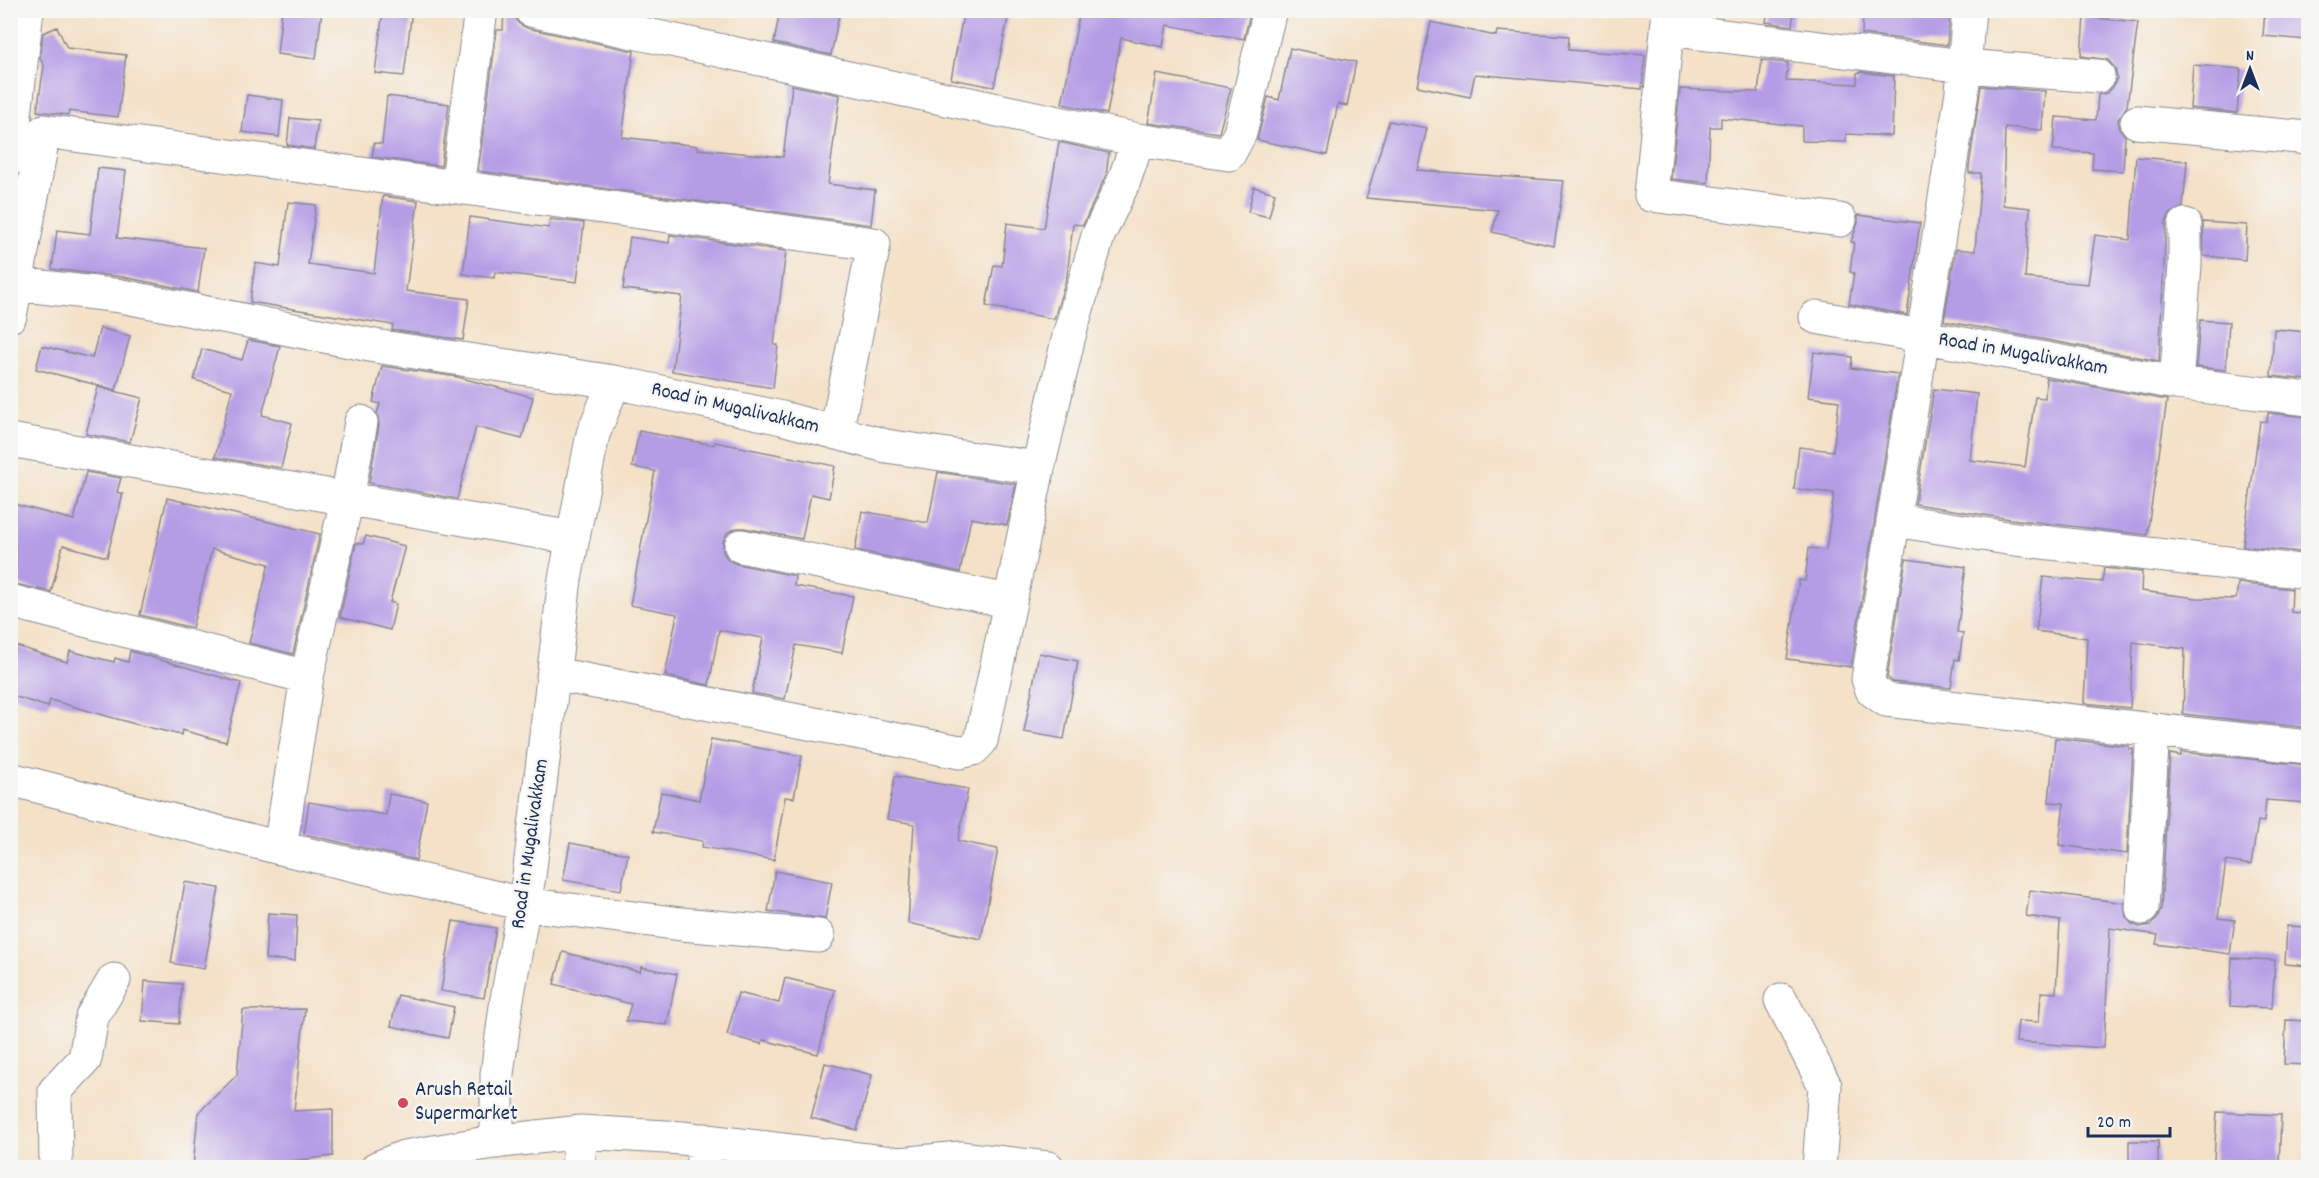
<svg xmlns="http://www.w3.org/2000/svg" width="2319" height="1178" font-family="Dekko,sans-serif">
<rect width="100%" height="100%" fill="#f6f6f2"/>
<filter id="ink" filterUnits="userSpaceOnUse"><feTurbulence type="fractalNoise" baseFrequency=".0167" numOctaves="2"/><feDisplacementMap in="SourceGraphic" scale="12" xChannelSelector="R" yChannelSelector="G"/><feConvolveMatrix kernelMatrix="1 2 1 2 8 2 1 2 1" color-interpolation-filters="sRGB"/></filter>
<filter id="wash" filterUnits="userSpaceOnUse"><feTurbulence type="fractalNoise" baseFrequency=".008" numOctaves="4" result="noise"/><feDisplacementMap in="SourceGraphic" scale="24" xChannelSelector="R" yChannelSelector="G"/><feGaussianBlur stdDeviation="1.35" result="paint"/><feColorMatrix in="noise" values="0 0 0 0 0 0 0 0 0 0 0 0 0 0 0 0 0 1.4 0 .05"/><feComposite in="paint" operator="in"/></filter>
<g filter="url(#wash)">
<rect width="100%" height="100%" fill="#f4e1c7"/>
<g id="blocks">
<path fill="#b59de6" d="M 282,10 L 322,10 L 316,59 L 277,54 Z
M 383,10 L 412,10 L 404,76 L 375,73 Z
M 504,10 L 513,10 L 518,23 L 527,28 L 634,51 L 622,137 L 698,146 L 698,149 L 783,157 L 792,85 L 840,95 L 828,184 L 875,190 L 871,225 L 478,171 L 497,30 L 503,30 Z
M 780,10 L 840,10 L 831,55 L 774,43 Z
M 964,10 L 1008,18 L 994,87 L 951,79 Z
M 1080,10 L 1251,10 L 1244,39 L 1167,25 L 1163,47 L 1121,38 L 1107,114 L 1062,104 Z
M 1768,10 L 1794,10 L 1792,26 L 1766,22 Z
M 1863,10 L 1950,10 L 1947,45 L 1862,34 Z
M 2265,10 L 2308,10 L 2308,40 L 2263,36 Z
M 2084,17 L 2138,22 L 2127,106 L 2118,120 L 2120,129 L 2125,136 L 2123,171 L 2092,169 L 2093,153 L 2053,150 L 2056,117 L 2096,120 L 2098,95 L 2107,93 L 2113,87 L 2117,78 L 2115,68 L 2108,60 L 2081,56 Z
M 1431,22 L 1496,36 L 1497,31 L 1569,36 L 1568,50 L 1645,55 L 1642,89 L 1475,74 L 1470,97 L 1417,86 Z
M 57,27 L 67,48 L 126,55 L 118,117 L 69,111 L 68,115 L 37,111 L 44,66 L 40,58 L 43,33 Z
M 1290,48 L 1356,62 L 1347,106 L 1338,104 L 1327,155 L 1257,140 L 1268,97 L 1279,100 Z
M 1762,60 L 1788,63 L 1786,81 L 1857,84 L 1857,73 L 1861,72 L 1894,76 L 1892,136 L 1846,134 L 1846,142 L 1802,141 L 1802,126 L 1721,118 L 1721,127 L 1710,127 L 1708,183 L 1671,179 L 1680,89 L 1758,92 Z
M 2193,65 L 2241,69 L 2237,113 L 2190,108 Z
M 1157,74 L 1231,88 L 1219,133 L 1148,123 Z
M 1981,86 L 2045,91 L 2042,130 L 2005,127 L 2003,205 L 2030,208 L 2025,278 L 2088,284 L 2095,235 L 2130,240 L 2136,157 L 2187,161 L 2183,207 L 2169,215 L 2166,224 L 2159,361 L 1944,321 L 1956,249 L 1975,251 L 1981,173 L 1969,173 L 1969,167 Z
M 247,95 L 283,100 L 279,137 L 242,132 Z
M 387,96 L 449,104 L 441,166 L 372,157 L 374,143 L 382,144 Z
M 290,118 L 318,121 L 314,149 L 287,145 Z
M 1389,121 L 1427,128 L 1417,170 L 1564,181 L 1554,246 L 1492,232 L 1498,210 L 1366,198 Z
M 1059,142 L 1109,153 L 1106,175 L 1083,225 L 1073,224 L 1067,276 L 1054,319 L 986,306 L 994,265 L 1002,266 L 1007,223 L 1044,228 Z
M 98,168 L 126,171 L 117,238 L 204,248 L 198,292 L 123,277 L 52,269 L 57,230 L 90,234 Z
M 1254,187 L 1275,193 L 1269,217 L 1248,212 Z
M 383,196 L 418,201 L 406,291 L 469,299 L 463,340 L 392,330 L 393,325 L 250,302 L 255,263 L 280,267 L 288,202 L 316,205 L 308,264 L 374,273 Z
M 1858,215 L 1920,223 L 1907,315 L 1849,304 L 1854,273 L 1850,272 L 1854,242 L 1851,242 L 1858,223 Z
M 470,217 L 549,228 L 550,219 L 584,223 L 577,282 L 495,272 L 494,278 L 463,274 Z
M 2203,222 L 2247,225 L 2245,260 L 2204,256 Z
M 670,235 L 786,251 L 774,345 L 778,345 L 773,388 L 672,371 L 682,296 L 623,289 L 630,237 L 669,243 Z
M 2200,320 L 2229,322 L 2226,370 L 2196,367 Z
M 100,328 L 130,336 L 116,390 L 36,369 L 42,346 L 92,358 Z
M 2274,329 L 2308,332 L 2308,380 L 2271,376 Z
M 248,340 L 280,346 L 262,415 L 292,423 L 281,468 L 215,457 L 232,390 L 194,380 L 202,349 L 242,360 Z
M 1814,352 L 1852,357 L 1851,368 L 1898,374 L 1851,667 L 1787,659 L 1799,580 L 1805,581 L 1809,548 L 1826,550 L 1834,493 L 1794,489 L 1799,447 L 1833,451 L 1839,401 L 1808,397 Z
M 382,366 L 458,377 L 533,397 L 522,439 L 476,427 L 457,499 L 369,483 L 379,425 L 377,413 L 380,404 L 373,402 Z
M 2046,378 L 2167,400 L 2147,535 L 2010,519 L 1915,504 L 1934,389 L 1977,394 L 1970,460 L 2025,467 L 2035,397 L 2045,398 Z
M 98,387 L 142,398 L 130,442 L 86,434 Z
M 2268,413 L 2308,417 L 2308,553 L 2243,546 L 2260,421 L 2267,422 Z
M 639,431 L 714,445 L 715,442 L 835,466 L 829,498 L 811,494 L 802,539 L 744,528 L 736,528 L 727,533 L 723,542 L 723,552 L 728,560 L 737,564 L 795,576 L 794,586 L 853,596 L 842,653 L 796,645 L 785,699 L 752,693 L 763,638 L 719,630 L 709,685 L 665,676 L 677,614 L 630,605 L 655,471 L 632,467 Z
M 86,472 L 121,478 L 117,492 L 123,494 L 107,557 L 63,545 L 51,592 L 10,583 L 10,503 L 74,520 Z
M 938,472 L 1016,484 L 1007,525 L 971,518 L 960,572 L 855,550 L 862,511 L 928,523 Z
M 167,498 L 320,534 L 293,654 L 249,643 L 269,564 L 212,549 L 192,628 L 140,615 Z
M 366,536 L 405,546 L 390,602 L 396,604 L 390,630 L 340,617 L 356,543 L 363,544 Z
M 1906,559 L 1966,567 L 1957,632 L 1963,633 L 1959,660 L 1955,659 L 1951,688 L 1893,682 L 1887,677 Z
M 2104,568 L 2142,572 L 2141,591 L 2197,598 L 2236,599 L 2238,583 L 2292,589 L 2291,612 L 2308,614 L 2308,728 L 2183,714 L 2185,649 L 2133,642 L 2130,708 L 2084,703 L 2087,638 L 2036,631 L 2043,577 L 2102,582 Z
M 10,644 L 67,662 L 70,651 L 114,662 L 115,658 L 128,662 L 130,651 L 241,683 L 226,742 L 182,730 L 181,735 L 135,724 L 50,700 L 48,707 L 10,695 Z
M 1039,653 L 1078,661 L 1064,739 L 1024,732 Z
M 2055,738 L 2129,746 L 2129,749 L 2133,749 L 2127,854 L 2059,845 L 2064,803 L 2049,802 Z
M 711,739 L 802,756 L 794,798 L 785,797 L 774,860 L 702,847 L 703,841 L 653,832 L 661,792 L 699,800 Z
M 2181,752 L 2308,765 L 2308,803 L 2266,800 L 2264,822 L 2258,821 L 2251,865 L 2226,861 L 2218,918 L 2235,920 L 2230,954 L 2156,944 L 2158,935 L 2110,928 L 2104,1048 L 2016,1042 L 2018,1021 L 2039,1022 L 2041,992 L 2056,993 L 2060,921 L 2026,916 L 2030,890 L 2124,903 L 2126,917 L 2132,924 L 2140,927 L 2150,925 L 2157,919 L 2161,909 L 2170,754 L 2181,756 Z
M 895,776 L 968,789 L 958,841 L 998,849 L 981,939 L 908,923 L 914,824 L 887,819 Z
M 389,794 L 427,801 L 416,860 L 304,834 L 309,802 L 386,815 Z
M 570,843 L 628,854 L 621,890 L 563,880 Z
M 775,871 L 832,882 L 825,919 L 768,911 Z
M 185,882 L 219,888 L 204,969 L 171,963 Z
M 268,913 L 297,915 L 295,961 L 265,959 Z
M 453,921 L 496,928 L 484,998 L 441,991 Z
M 2287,926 L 2308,927 L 2308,966 L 2285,964 Z
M 563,952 L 640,972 L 641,967 L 677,974 L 667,1025 L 626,1021 L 631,1004 L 554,984 Z
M 2232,958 L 2275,960 L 2272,1008 L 2230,1006 Z
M 785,978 L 835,990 L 818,1054 L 763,1040 L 762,1044 L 727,1035 L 738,993 L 779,1003 Z
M 145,981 L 182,984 L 179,1024 L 142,1021 Z
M 398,995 L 454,1007 L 448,1038 L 391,1026 Z
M 305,1009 L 294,1111 L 333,1109 L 333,1156 L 266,1164 L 266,1167 L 193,1167 L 198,1113 L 237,1075 L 243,1010 Z
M 2286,1020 L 2308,1021 L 2308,1065 L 2284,1064 Z
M 825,1063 L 872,1075 L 857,1130 L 811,1118 Z
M 2217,1112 L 2281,1115 L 2279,1163 L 2214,1160 Z
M 2129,1141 L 2158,1141 L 2158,1167 L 2129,1167 Z"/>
</g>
</g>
<g filter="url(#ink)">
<use href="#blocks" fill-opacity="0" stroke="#888892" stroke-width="1.5"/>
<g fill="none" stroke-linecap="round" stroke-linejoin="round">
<defs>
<path id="minor" d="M 531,10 L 1138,140
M 1669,10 L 1651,195 L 1840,220
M 1969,10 L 1962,92 L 1868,679 L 1872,690 L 1886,700 L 2308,747
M 1667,29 L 1964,66 L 2098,76
M 2137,122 L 2308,138
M 10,159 L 27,10
M 457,187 L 874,244 L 836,433
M 16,284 L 44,131 L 457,187 L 481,10
M 10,316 L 16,284 L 121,296 L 375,346 L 614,382
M 1816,317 L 2176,383 L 2308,399
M 2176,383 L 2185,265 L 2185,225
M 361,422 L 347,499 L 307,677 L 280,848 L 524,904 L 681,924 L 818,936
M 10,440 L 573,538
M 1895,520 L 2007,538 L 2308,572
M 741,546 L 1008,601
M 10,601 L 307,677
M 554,674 L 960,752 L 973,749 L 981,741 L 1038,468
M 10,779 L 280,848
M 2142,908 L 2153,731
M 1781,1000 L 1825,1086 L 1819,1168
M 497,1142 L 497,1074 L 507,999 L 529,876 L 565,579 L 593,434 L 614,382 L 782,418 L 886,446 L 1038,468 L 1069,336 L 1098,236 L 1124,181 L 1138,140 L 1229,154 L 1240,133 L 1270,10
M 56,1168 L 55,1091 L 85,1059 L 92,1017 L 114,980
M 377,1168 L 404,1157 L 493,1142 L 581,1132 L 682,1138 L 900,1164 L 960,1158 L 1048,1168
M 578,1168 L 581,1132
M 702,1168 L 705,1140"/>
</defs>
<use href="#minor" stroke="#888892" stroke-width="35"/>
<use href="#minor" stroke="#fff" stroke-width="33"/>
</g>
</g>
<circle fill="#d1495b" stroke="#f6f6f2" stroke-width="2" cx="403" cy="1103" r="6"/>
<g text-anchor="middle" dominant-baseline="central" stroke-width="5" stroke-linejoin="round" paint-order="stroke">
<g font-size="21" fill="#1b2f5e" stroke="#f6f6f2">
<text transform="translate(2023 355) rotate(10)">Road in Mugalivakkam</text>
<text transform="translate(735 409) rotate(13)">Road in Mugalivakkam</text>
<text transform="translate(531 844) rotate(-82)">Road in Mugalivakkam</text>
</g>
<g font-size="21" fill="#1b2f5e" stroke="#f6f6f2" text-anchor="start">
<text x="415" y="1091">Arush Retail<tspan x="415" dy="24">Supermarket</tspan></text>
</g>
</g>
<rect width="2319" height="1178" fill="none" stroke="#f6f6f2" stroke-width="36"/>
<g transform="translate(2250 69)" stroke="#f6f6f2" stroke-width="4.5" paint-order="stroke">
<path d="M0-4.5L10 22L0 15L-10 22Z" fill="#1b2f5e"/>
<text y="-9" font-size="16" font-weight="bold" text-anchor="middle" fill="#1b2f5e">N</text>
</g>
<path d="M2088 1127v9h82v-9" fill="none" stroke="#1b2f5e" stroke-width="3"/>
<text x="2097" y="1127" font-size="18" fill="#1b2f5e" stroke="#f6f6f2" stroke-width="4.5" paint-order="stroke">20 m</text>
</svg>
